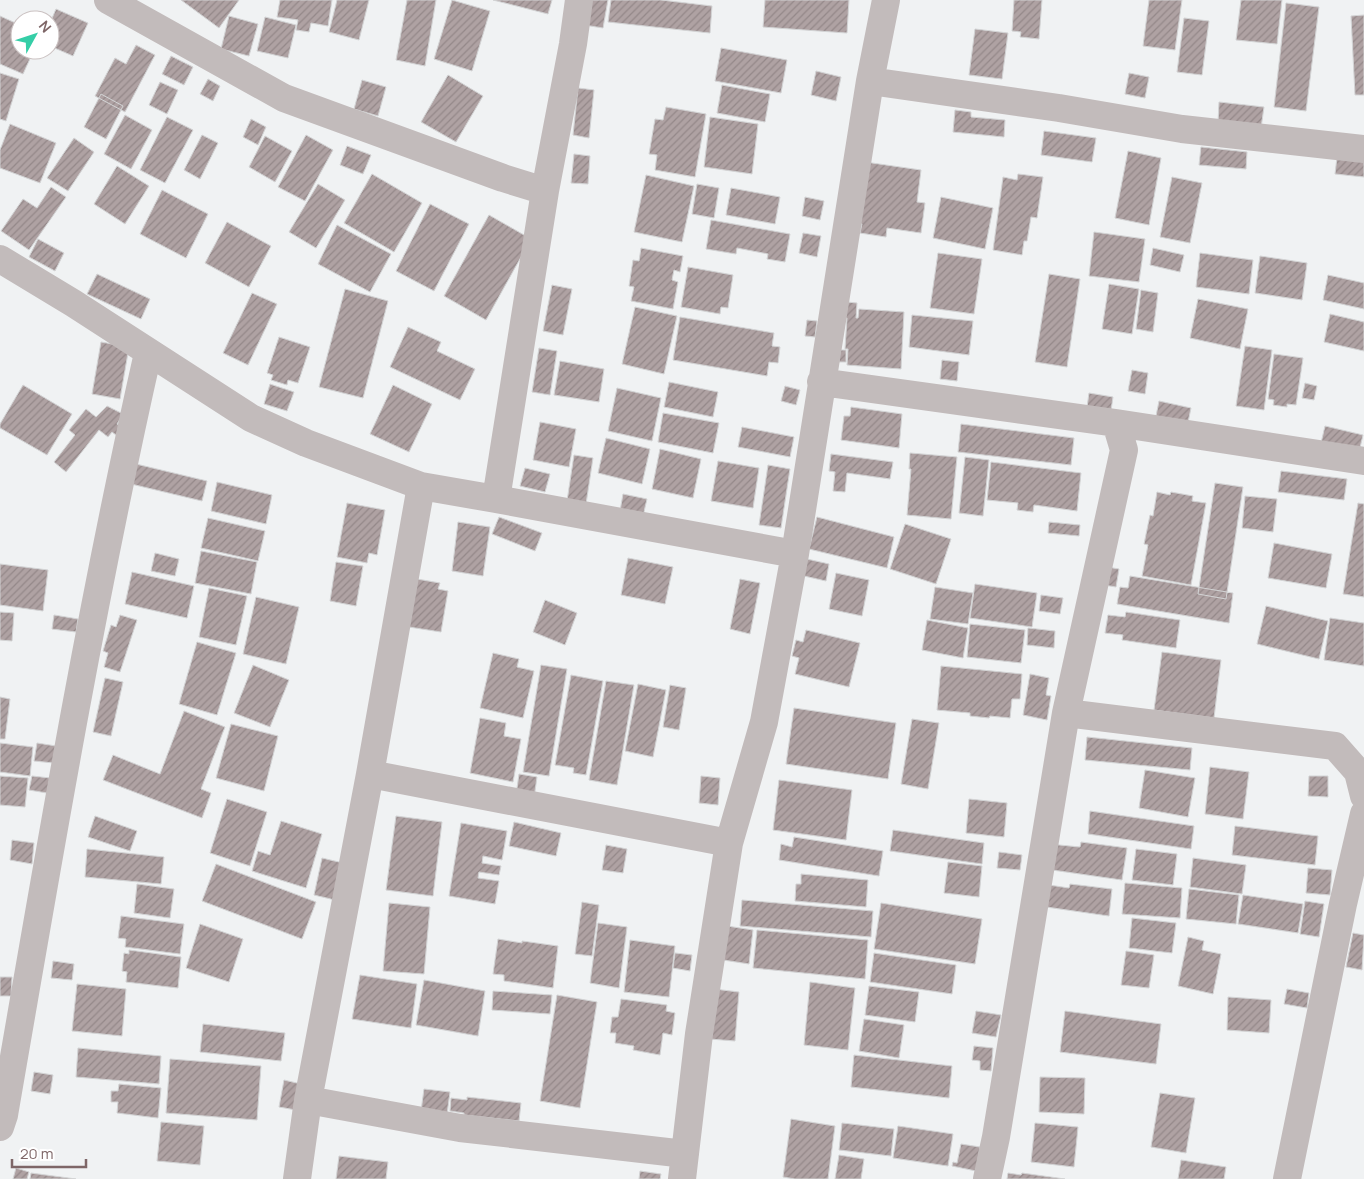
<svg xmlns="http://www.w3.org/2000/svg" width="1364" height="1179" font-family="Manrope,sans-serif">
<defs>
<pattern id="building-hatch" width="6" height="6" patternUnits="userSpaceOnUse" patternTransform="scale(1.25)"><rect width="6" height="6" fill="#afa2a3"/><path d="M-1 1l2-2M0 6l6-6M5 7l2-2" fill="none" stroke="#948889"/></pattern>
</defs>
<rect width="100%" height="100%" fill="#f0f2f3"/>
<path fill="url(#building-hatch)" stroke="#d3d4d5" d="M 181,0 L 239,0 L 219,28 Z
M 280,0 L 332,0 L 328,26 L 311,23 L 309,32 L 296,30 L 298,20 L 277,17 Z
M 337,0 L 369,0 L 359,40 L 329,32 Z
M 407,0 L 436,0 L 425,66 L 396,60 Z
M 452,0 L 490,11 L 472,71 L 434,59 Z
M 493,0 L 552,0 L 548,14 Z
M 589,0 L 608,0 L 603,28 L 584,25 Z
M 611,0 L 661,0 L 712,6 L 710,33 L 608,22 Z
M 765,0 L 849,0 L 847,33 L 763,27 Z
M 1014,0 L 1042,0 L 1039,39 L 1020,37 L 1021,32 L 1012,31 Z
M 1149,0 L 1182,0 L 1175,50 L 1143,46 Z
M 1241,0 L 1282,0 L 1277,44 L 1236,40 Z
M 1286,3 L 1319,7 L 1306,111 L 1274,107 Z
M 56,9 L 88,23 L 73,56 L 50,46 L 50,23 Z
M 1364,15 L 1364,95 L 1355,95 L 1351,16 Z
M 0,16 L 20,25 L 20,50 L 34,50 L 23,74 L 0,64 Z
M 229,16 L 258,24 L 249,56 L 221,49 Z
M 265,17 L 296,25 L 288,58 L 257,51 Z
M 1184,18 L 1209,21 L 1202,75 L 1177,72 Z
M 975,29 L 1008,33 L 1002,79 L 969,75 Z
M 136,45 L 155,55 L 125,112 L 95,96 L 115,58 L 126,64 Z
M 721,48 L 787,60 L 781,93 L 715,81 Z
M 171,56 L 193,67 L 184,85 L 162,74 Z
M 816,71 L 841,77 L 836,101 L 811,95 Z
M 0,73 L 19,79 L 6,121 L 0,119 Z
M 1129,73 L 1149,77 L 1145,98 L 1125,94 Z
M 448,75 L 483,96 L 456,142 L 421,122 Z
M 208,79 L 220,86 L 213,101 L 200,94 Z
M 362,80 L 386,87 L 378,116 L 354,109 Z
M 160,82 L 178,90 L 167,114 L 149,105 Z
M 722,85 L 770,94 L 765,122 L 717,113 Z
M 578,88 L 594,90 L 589,138 L 573,135 Z
M 101,94 L 123,106 L 106,139 L 84,127 Z
M 1219,102 L 1264,107 L 1261,128 L 1218,123 Z
M 666,107 L 706,114 L 695,177 L 655,170 L 657,155 L 649,154 L 655,119 L 663,120 Z
M 955,110 L 971,112 L 971,117 L 1005,120 L 1004,137 L 953,132 Z
M 125,115 L 152,130 L 131,169 L 104,154 Z
M 167,117 L 193,130 L 165,183 L 140,170 Z
M 710,117 L 758,124 L 752,174 L 704,167 Z
M 251,119 L 266,127 L 258,145 L 243,137 Z
M 10,124 L 56,143 L 40,183 L 0,168 L 0,150 Z
M 1044,131 L 1096,138 L 1092,162 L 1041,155 Z
M 202,135 L 218,143 L 200,179 L 184,170 Z
M 306,135 L 333,150 L 305,201 L 278,187 Z
M 265,136 L 292,151 L 275,182 L 249,167 Z
M 74,138 L 94,152 L 68,191 L 47,178 Z
M 347,146 L 371,155 L 363,174 L 340,165 Z
M 1201,147 L 1247,152 L 1246,169 L 1199,165 Z
M 1128,151 L 1161,158 L 1149,225 L 1115,218 Z
M 574,154 L 590,156 L 588,184 L 571,183 Z
M 1337,157 L 1364,160 L 1364,177 L 1335,174 Z
M 865,162 L 921,170 L 917,202 L 925,203 L 921,233 L 887,228 L 886,237 L 860,233 L 862,224 L 856,223 Z
M 117,166 L 149,186 L 125,224 L 94,204 Z
M 372,174 L 422,203 L 394,252 L 344,223 Z
M 1018,174 L 1043,177 L 1037,218 L 1031,217 L 1027,241 L 1024,241 L 1022,255 L 993,250 L 1003,177 L 1017,180 Z
M 646,175 L 694,186 L 682,242 L 634,232 Z
M 1172,177 L 1202,183 L 1190,243 L 1160,237 Z
M 318,184 L 345,200 L 316,248 L 289,232 Z
M 697,184 L 719,188 L 714,218 L 692,214 Z
M 51,187 L 66,197 L 29,250 L 1,231 L 23,199 L 37,208 Z
M 731,188 L 780,197 L 775,224 L 726,215 Z
M 162,190 L 208,214 L 186,258 L 140,234 Z
M 805,197 L 824,201 L 820,220 L 802,216 Z
M 941,197 L 993,208 L 985,249 L 933,238 Z
M 430,204 L 469,224 L 434,291 L 396,271 Z
M 489,215 L 531,239 L 486,320 L 444,296 Z
M 711,220 L 790,234 L 785,262 L 767,259 L 768,254 L 737,248 L 736,254 L 706,249 Z
M 227,222 L 271,246 L 249,287 L 205,263 Z
M 337,225 L 391,254 L 370,292 L 318,264 Z
M 1094,232 L 1145,239 L 1139,282 L 1089,276 Z
M 803,233 L 821,236 L 817,257 L 799,253 Z
M 38,239 L 64,253 L 55,271 L 29,257 Z
M 641,248 L 683,256 L 680,272 L 674,270 L 672,280 L 678,282 L 673,309 L 631,301 L 634,287 L 629,286 L 633,260 L 639,261 Z
M 1153,248 L 1184,255 L 1180,272 L 1150,265 Z
M 938,253 L 982,259 L 974,314 L 930,308 Z
M 1200,253 L 1253,260 L 1249,294 L 1196,287 Z
M 1260,256 L 1307,263 L 1302,300 L 1255,293 Z
M 688,267 L 733,275 L 728,308 L 721,307 L 720,314 L 681,307 Z
M 97,274 L 150,299 L 141,319 L 87,294 Z
M 1049,274 L 1080,279 L 1067,367 L 1035,362 Z
M 1328,275 L 1364,283 L 1364,309 L 1323,300 Z
M 1109,284 L 1139,289 L 1132,334 L 1102,329 Z
M 552,285 L 572,289 L 563,335 L 543,331 Z
M 345,289 L 388,301 L 363,398 L 319,387 Z
M 1141,290 L 1158,293 L 1153,332 L 1136,329 Z
M 252,293 L 277,304 L 248,365 L 223,353 Z
M 1198,299 L 1248,309 L 1240,349 L 1190,338 Z
M 837,301 L 857,303 L 856,318 L 858,318 L 859,309 L 904,312 L 901,369 L 847,365 L 848,349 L 845,349 L 847,318 L 836,318 Z
M 635,307 L 677,316 L 664,374 L 622,364 Z
M 1330,314 L 1364,322 L 1364,351 L 1324,342 Z
M 912,315 L 973,321 L 969,355 L 909,347 Z
M 680,317 L 774,333 L 772,346 L 780,347 L 778,363 L 769,362 L 767,376 L 673,360 Z
M 807,320 L 817,321 L 815,337 L 805,336 Z
M 408,327 L 441,342 L 437,351 L 475,369 L 460,400 L 390,367 Z
M 279,337 L 310,347 L 298,383 L 288,380 L 287,385 L 271,380 L 273,375 L 267,373 Z
M 101,342 L 129,347 L 120,399 L 92,394 Z
M 1245,346 L 1272,350 L 1264,410 L 1236,406 Z
M 539,348 L 557,351 L 550,395 L 532,392 Z
M 840,350 L 846,350 L 846,362 L 839,362 Z
M 1274,354 L 1303,358 L 1296,405 L 1287,404 L 1287,407 L 1273,405 L 1274,400 L 1268,399 Z
M 942,360 L 959,362 L 957,381 L 940,379 Z
M 560,361 L 604,369 L 599,402 L 554,395 Z
M 1132,370 L 1148,373 L 1145,394 L 1128,391 Z
M 669,382 L 718,392 L 713,417 L 664,407 Z
M 1305,383 L 1317,386 L 1314,400 L 1302,398 Z
M 270,384 L 294,392 L 287,411 L 264,404 Z
M 23,385 L 72,414 L 47,455 L 0,428 L 0,424 Z
M 393,385 L 432,404 L 409,452 L 370,434 Z
M 785,386 L 800,390 L 796,405 L 781,401 Z
M 617,388 L 661,398 L 652,441 L 608,431 Z
M 1089,393 L 1113,397 L 1110,417 L 1086,414 Z
M 1159,401 L 1191,408 L 1187,427 L 1155,421 Z
M 107,406 L 123,414 L 117,424 L 121,427 L 116,435 L 112,432 L 108,437 L 99,430 L 66,472 L 54,462 L 75,435 L 69,430 L 86,409 L 96,417 Z
M 851,407 L 902,414 L 899,448 L 841,440 L 844,416 L 850,416 Z
M 663,413 L 719,423 L 713,453 L 658,442 Z
M 540,422 L 576,429 L 569,467 L 533,460 Z
M 961,424 L 1074,438 L 1071,465 L 958,452 Z
M 1325,426 L 1363,435 L 1359,452 L 1321,443 Z
M 742,427 L 794,437 L 790,457 L 738,447 Z
M 606,438 L 650,449 L 642,484 L 598,473 Z
M 660,449 L 701,459 L 693,498 L 652,489 Z
M 910,453 L 957,457 L 951,519 L 907,515 L 911,469 L 909,469 Z
M 831,454 L 893,462 L 890,479 L 847,473 L 845,492 L 833,491 L 835,472 L 829,471 Z
M 574,455 L 593,458 L 586,504 L 567,501 Z
M 965,457 L 989,460 L 983,516 L 959,513 Z
M 718,461 L 759,468 L 753,508 L 711,501 Z
M 991,462 L 1081,473 L 1077,511 L 1034,505 L 1033,512 L 1017,510 L 1018,503 L 987,500 Z
M 136,464 L 207,481 L 202,501 L 131,484 Z
M 768,465 L 790,469 L 781,528 L 759,525 Z
M 525,468 L 550,474 L 545,492 L 520,486 Z
M 1281,471 L 1347,479 L 1344,500 L 1278,492 Z
M 217,482 L 272,495 L 266,524 L 211,511 Z
M 1215,483 L 1243,487 L 1226,599 L 1198,594 Z
M 1157,492 L 1170,495 L 1171,492 L 1193,496 L 1192,501 L 1206,503 L 1191,585 L 1142,576 L 1148,545 L 1144,544 L 1150,515 L 1153,516 Z
M 623,494 L 647,499 L 643,516 L 620,511 Z
M 1245,496 L 1277,499 L 1273,532 L 1242,528 Z
M 347,503 L 385,510 L 377,555 L 369,553 L 367,563 L 337,557 Z
M 1358,503 L 1364,504 L 1364,597 L 1343,594 Z
M 499,517 L 542,533 L 535,551 L 492,534 Z
M 817,517 L 894,537 L 887,568 L 809,549 Z
M 208,518 L 265,531 L 258,561 L 201,548 Z
M 458,522 L 490,527 L 483,576 L 452,571 Z
M 1049,522 L 1080,525 L 1079,536 L 1048,533 Z
M 905,524 L 951,539 L 936,584 L 890,569 Z
M 1274,543 L 1332,554 L 1326,588 L 1268,578 Z
M 201,551 L 257,562 L 251,594 L 195,583 Z
M 155,553 L 179,559 L 175,576 L 151,571 Z
M 628,558 L 673,567 L 665,604 L 621,595 Z
M 807,559 L 829,564 L 826,581 L 804,576 Z
M 336,562 L 363,566 L 356,606 L 330,601 Z
M 0,564 L 48,570 L 43,611 L 0,605 Z
M 1101,566 L 1119,569 L 1116,587 L 1098,584 Z
M 132,572 L 194,586 L 187,618 L 125,604 Z
M 836,573 L 869,580 L 862,616 L 829,609 Z
M 1130,576 L 1233,593 L 1229,623 L 1117,604 L 1120,587 L 1128,588 Z
M 417,579 L 440,583 L 438,589 L 448,591 L 441,632 L 409,627 Z
M 740,579 L 760,583 L 750,634 L 730,629 Z
M 975,584 L 1037,593 L 1032,627 L 970,618 Z
M 935,587 L 973,593 L 968,624 L 930,619 Z
M 209,588 L 247,596 L 236,645 L 199,637 Z
M 1041,595 L 1063,598 L 1060,614 L 1039,611 Z
M 256,597 L 299,607 L 286,664 L 243,654 Z
M 545,600 L 577,613 L 565,645 L 533,632 Z
M 1266,606 L 1328,621 L 1319,659 L 1257,644 Z
M 0,612 L 14,613 L 12,641 L 0,640 Z
M 1126,612 L 1180,620 L 1176,648 L 1122,640 L 1123,635 L 1105,633 L 1108,615 L 1125,617 Z
M 54,615 L 78,619 L 76,632 L 52,629 Z
M 120,615 L 137,620 L 120,672 L 104,667 L 108,653 L 103,651 L 111,625 L 116,627 Z
M 1330,618 L 1364,623 L 1364,666 L 1324,660 Z
M 927,620 L 968,628 L 963,658 L 922,650 Z
M 970,624 L 1025,630 L 1021,663 L 967,657 Z
M 1028,628 L 1055,631 L 1054,648 L 1027,645 Z
M 806,630 L 860,643 L 849,687 L 795,674 L 799,658 L 792,656 L 796,640 L 803,642 Z
M 197,642 L 236,653 L 217,715 L 179,704 Z
M 1162,652 L 1221,660 L 1214,718 L 1154,710 Z
M 493,653 L 519,659 L 517,667 L 534,671 L 523,718 L 480,708 Z
M 253,665 L 289,680 L 270,727 L 234,713 Z
M 541,665 L 567,669 L 549,776 L 523,772 Z
M 941,666 L 1022,674 L 1020,699 L 1012,699 L 1010,718 L 990,716 L 989,718 L 970,716 L 970,713 L 937,710 Z
M 1030,674 L 1049,678 L 1046,695 L 1051,696 L 1047,720 L 1023,715 Z
M 571,675 L 603,681 L 586,775 L 573,773 L 574,768 L 555,765 Z
M 105,678 L 123,682 L 111,736 L 93,732 Z
M 606,681 L 634,685 L 617,785 L 589,780 Z
M 638,684 L 666,690 L 653,757 L 625,751 Z
M 670,685 L 686,688 L 679,730 L 663,727 Z
M 0,697 L 10,699 L 5,739 L 0,739 Z
M 794,708 L 896,723 L 888,779 L 786,764 Z
M 184,711 L 225,727 L 201,789 L 211,793 L 202,818 L 103,780 L 113,755 L 160,774 Z
M 480,718 L 506,723 L 504,736 L 521,739 L 513,782 L 470,773 Z
M 912,719 L 939,723 L 928,789 L 901,784 Z
M 231,724 L 278,736 L 264,791 L 216,778 Z
M 1087,737 L 1192,748 L 1190,770 L 1085,760 Z
M 0,743 L 33,747 L 30,776 L 0,772 Z
M 37,743 L 56,746 L 54,763 L 34,761 Z
M 1210,767 L 1249,772 L 1243,819 L 1205,814 Z
M 1145,770 L 1195,778 L 1188,817 L 1139,808 Z
M 519,774 L 537,777 L 534,798 L 516,795 Z
M 0,776 L 28,778 L 25,807 L 0,805 Z
M 32,776 L 50,778 L 47,793 L 29,790 Z
M 701,776 L 720,778 L 718,805 L 699,803 Z
M 1309,776 L 1328,776 L 1328,797 L 1308,796 Z
M 779,780 L 852,790 L 846,840 L 773,830 Z
M 227,799 L 267,812 L 250,866 L 210,853 Z
M 969,799 L 1007,803 L 1004,837 L 966,833 Z
M 1090,811 L 1194,826 L 1191,849 L 1088,834 Z
M 95,816 L 137,831 L 130,851 L 88,837 Z
M 396,816 L 442,822 L 433,896 L 386,890 Z
M 281,821 L 322,834 L 306,888 L 252,871 L 258,851 L 270,855 Z
M 514,822 L 561,833 L 556,856 L 509,846 Z
M 461,823 L 507,831 L 502,860 L 483,856 L 482,863 L 501,866 L 499,875 L 479,872 L 478,878 L 499,881 L 495,904 L 449,896 Z
M 1235,826 L 1318,836 L 1315,865 L 1232,855 Z
M 893,830 L 984,843 L 982,864 L 890,851 Z
M 794,837 L 883,851 L 879,876 L 779,860 L 781,844 L 792,847 Z
M 12,840 L 34,843 L 32,864 L 10,860 Z
M 1081,842 L 1127,848 L 1122,880 L 1045,869 L 1049,844 L 1080,847 Z
M 606,845 L 627,849 L 623,873 L 602,870 Z
M 87,849 L 164,857 L 161,884 L 85,877 Z
M 1136,849 L 1177,854 L 1173,885 L 1132,880 Z
M 999,852 L 1022,855 L 1020,870 L 997,868 Z
M 322,858 L 343,863 L 335,900 L 314,895 Z
M 1193,858 L 1246,865 L 1242,894 L 1190,887 Z
M 948,862 L 982,866 L 979,897 L 944,893 Z
M 216,864 L 316,902 L 302,939 L 202,901 Z
M 1308,868 L 1332,870 L 1330,895 L 1306,893 Z
M 801,874 L 868,880 L 866,907 L 795,901 L 796,884 L 801,884 Z
M 1125,883 L 1182,888 L 1180,918 L 1122,914 Z
M 137,884 L 174,889 L 170,918 L 134,913 Z
M 1070,884 L 1112,889 L 1109,916 L 1046,907 L 1049,885 L 1069,888 Z
M 1189,889 L 1239,895 L 1236,924 L 1186,919 Z
M 1243,895 L 1303,904 L 1298,933 L 1238,924 Z
M 742,900 L 873,911 L 871,937 L 740,926 Z
M 1305,901 L 1324,904 L 1319,937 L 1300,934 Z
M 582,902 L 599,905 L 592,956 L 575,954 Z
M 389,903 L 430,907 L 424,974 L 383,971 Z
M 881,903 L 982,919 L 975,964 L 874,949 Z
M 121,916 L 184,924 L 180,954 L 125,947 L 126,939 L 118,938 Z
M 1132,918 L 1176,923 L 1172,953 L 1129,948 Z
M 598,923 L 627,927 L 619,988 L 590,983 Z
M 200,924 L 243,939 L 229,982 L 186,968 Z
M 727,926 L 753,930 L 749,964 L 723,960 Z
M 757,930 L 868,940 L 865,979 L 753,968 Z
M 1353,933 L 1364,935 L 1362,970 L 1346,967 Z
M 1188,937 L 1204,941 L 1202,950 L 1221,954 L 1213,994 L 1178,986 Z
M 498,939 L 522,943 L 522,941 L 558,946 L 553,988 L 504,981 L 504,975 L 493,974 Z
M 630,940 L 675,946 L 669,997 L 624,992 Z
M 129,950 L 181,957 L 178,988 L 126,982 L 127,972 L 122,971 L 124,953 L 129,954 Z
M 1126,951 L 1154,955 L 1149,988 L 1121,985 Z
M 675,953 L 692,955 L 690,971 L 673,968 Z
M 874,953 L 956,965 L 952,994 L 870,982 Z
M 53,961 L 74,964 L 72,980 L 51,978 Z
M 360,975 L 417,984 L 411,1028 L 352,1019 Z
M 0,977 L 12,977 L 11,996 L 0,996 Z
M 424,980 L 485,991 L 478,1036 L 416,1025 Z
M 810,982 L 855,988 L 848,1050 L 804,1045 Z
M 77,984 L 126,989 L 122,1036 L 72,1031 Z
M 869,986 L 919,992 L 915,1022 L 865,1015 Z
M 714,989 L 739,992 L 735,1041 L 710,1039 Z
M 1287,989 L 1309,993 L 1307,1008 L 1284,1004 Z
M 493,991 L 552,995 L 550,1014 L 492,1010 Z
M 557,995 L 597,1002 L 580,1108 L 540,1101 Z
M 1228,997 L 1271,1000 L 1269,1033 L 1227,1030 Z
M 621,999 L 667,1005 L 666,1011 L 675,1013 L 672,1035 L 663,1033 L 660,1055 L 633,1050 L 634,1046 L 615,1043 L 616,1033 L 610,1033 L 612,1017 L 618,1017 Z
M 976,1011 L 1001,1015 L 996,1037 L 972,1033 Z
M 1065,1011 L 1161,1024 L 1156,1064 L 1060,1052 Z
M 864,1019 L 904,1025 L 899,1058 L 859,1051 Z
M 203,1024 L 285,1033 L 281,1061 L 200,1052 Z
M 974,1046 L 993,1048 L 991,1071 L 980,1070 L 980,1061 L 972,1060 Z
M 78,1048 L 161,1056 L 159,1084 L 76,1077 Z
M 854,1055 L 952,1066 L 949,1098 L 851,1087 Z
M 170,1059 L 261,1066 L 257,1120 L 166,1113 Z
M 34,1072 L 53,1075 L 50,1094 L 31,1091 Z
M 1040,1077 L 1085,1078 L 1084,1114 L 1039,1112 Z
M 284,1080 L 301,1084 L 296,1110 L 279,1107 Z
M 119,1084 L 161,1088 L 158,1118 L 117,1113 L 118,1102 L 111,1102 L 111,1091 L 118,1091 Z
M 424,1089 L 450,1092 L 447,1114 L 421,1111 Z
M 1160,1093 L 1195,1098 L 1186,1153 L 1151,1147 Z
M 467,1097 L 521,1103 L 519,1121 L 464,1115 L 464,1113 L 450,1111 L 451,1098 L 467,1100 Z
M 791,1119 L 835,1126 L 828,1179 L 795,1179 L 783,1177 Z
M 161,1122 L 204,1126 L 200,1165 L 157,1161 Z
M 842,1123 L 894,1129 L 891,1156 L 839,1150 Z
M 1035,1123 L 1078,1127 L 1074,1167 L 1031,1162 Z
M 898,1126 L 953,1134 L 948,1166 L 893,1158 Z
M 961,1144 L 980,1147 L 976,1171 L 952,1166 L 953,1162 L 957,1163 Z
M 839,1155 L 864,1159 L 861,1179 L 835,1179 Z
M 339,1156 L 388,1162 L 386,1179 L 336,1179 Z
M 1181,1160 L 1226,1167 L 1224,1179 L 1178,1179 Z
M 16,1168 L 29,1172 L 27,1179 L 13,1179 Z
M 640,1171 L 661,1174 L 660,1179 L 639,1179 Z
M 31,1173 L 76,1179 L 30,1179 Z
M 1008,1173 L 1021,1175 L 1022,1173 L 1065,1179 L 1007,1179 Z"/>
<g fill="none" stroke-linecap="round" stroke-linejoin="round">
<path stroke="#c2bbbb" stroke-width="28" d="M 108,0 L 284,98 L 503,178 L 545,191
M 579,0 L 573,44 L 545,191 L 496,499 L 795,554
M 870,81 L 1059,108 L 1182,129 L 1364,149
M 0,259 L 73,303 L 251,418 L 306,443 L 421,486 L 496,499
M 821,382 L 1116,423 L 1364,461
M 1066,713 L 1335,746 L 1358,772 L 1364,796
M 370,774 L 729,843
M 308,1100 L 460,1128 L 685,1154
M 0,1127 L 4,1115 C 48,860 91,605 148,353
M 297,1179 L 308,1100 L 370,774 L 421,486
M 682,1179 L 699,1034 L 729,843 L 764,722 L 795,554 L 870,81 L 886,0
M 987,1179 L 996,1137 L 1066,713 L 1124,450 L 1116,423
M 1287,1179 L 1343,904 L 1364,814"/>
</g>
<g transform="translate(35 35) rotate(50)"><circle r="24" fill="#ffffff" stroke="#cbc2c2"/>
<path d="M0-4L9 19L0 12L-9 19Z" fill="#35cea7"/>
<text y="-8" font-size="14" font-weight="bold" text-anchor="middle" fill="#7e6667">N</text>
</g>
<path d="M12 1159v8h74v-8" fill="none" stroke="#7e6667" stroke-width="2.5"/>
<text x="20" y="1159" font-size="15" fill="#7e6667" stroke="#ffffff" stroke-width="4" paint-order="stroke">20 m</text>
</svg>
